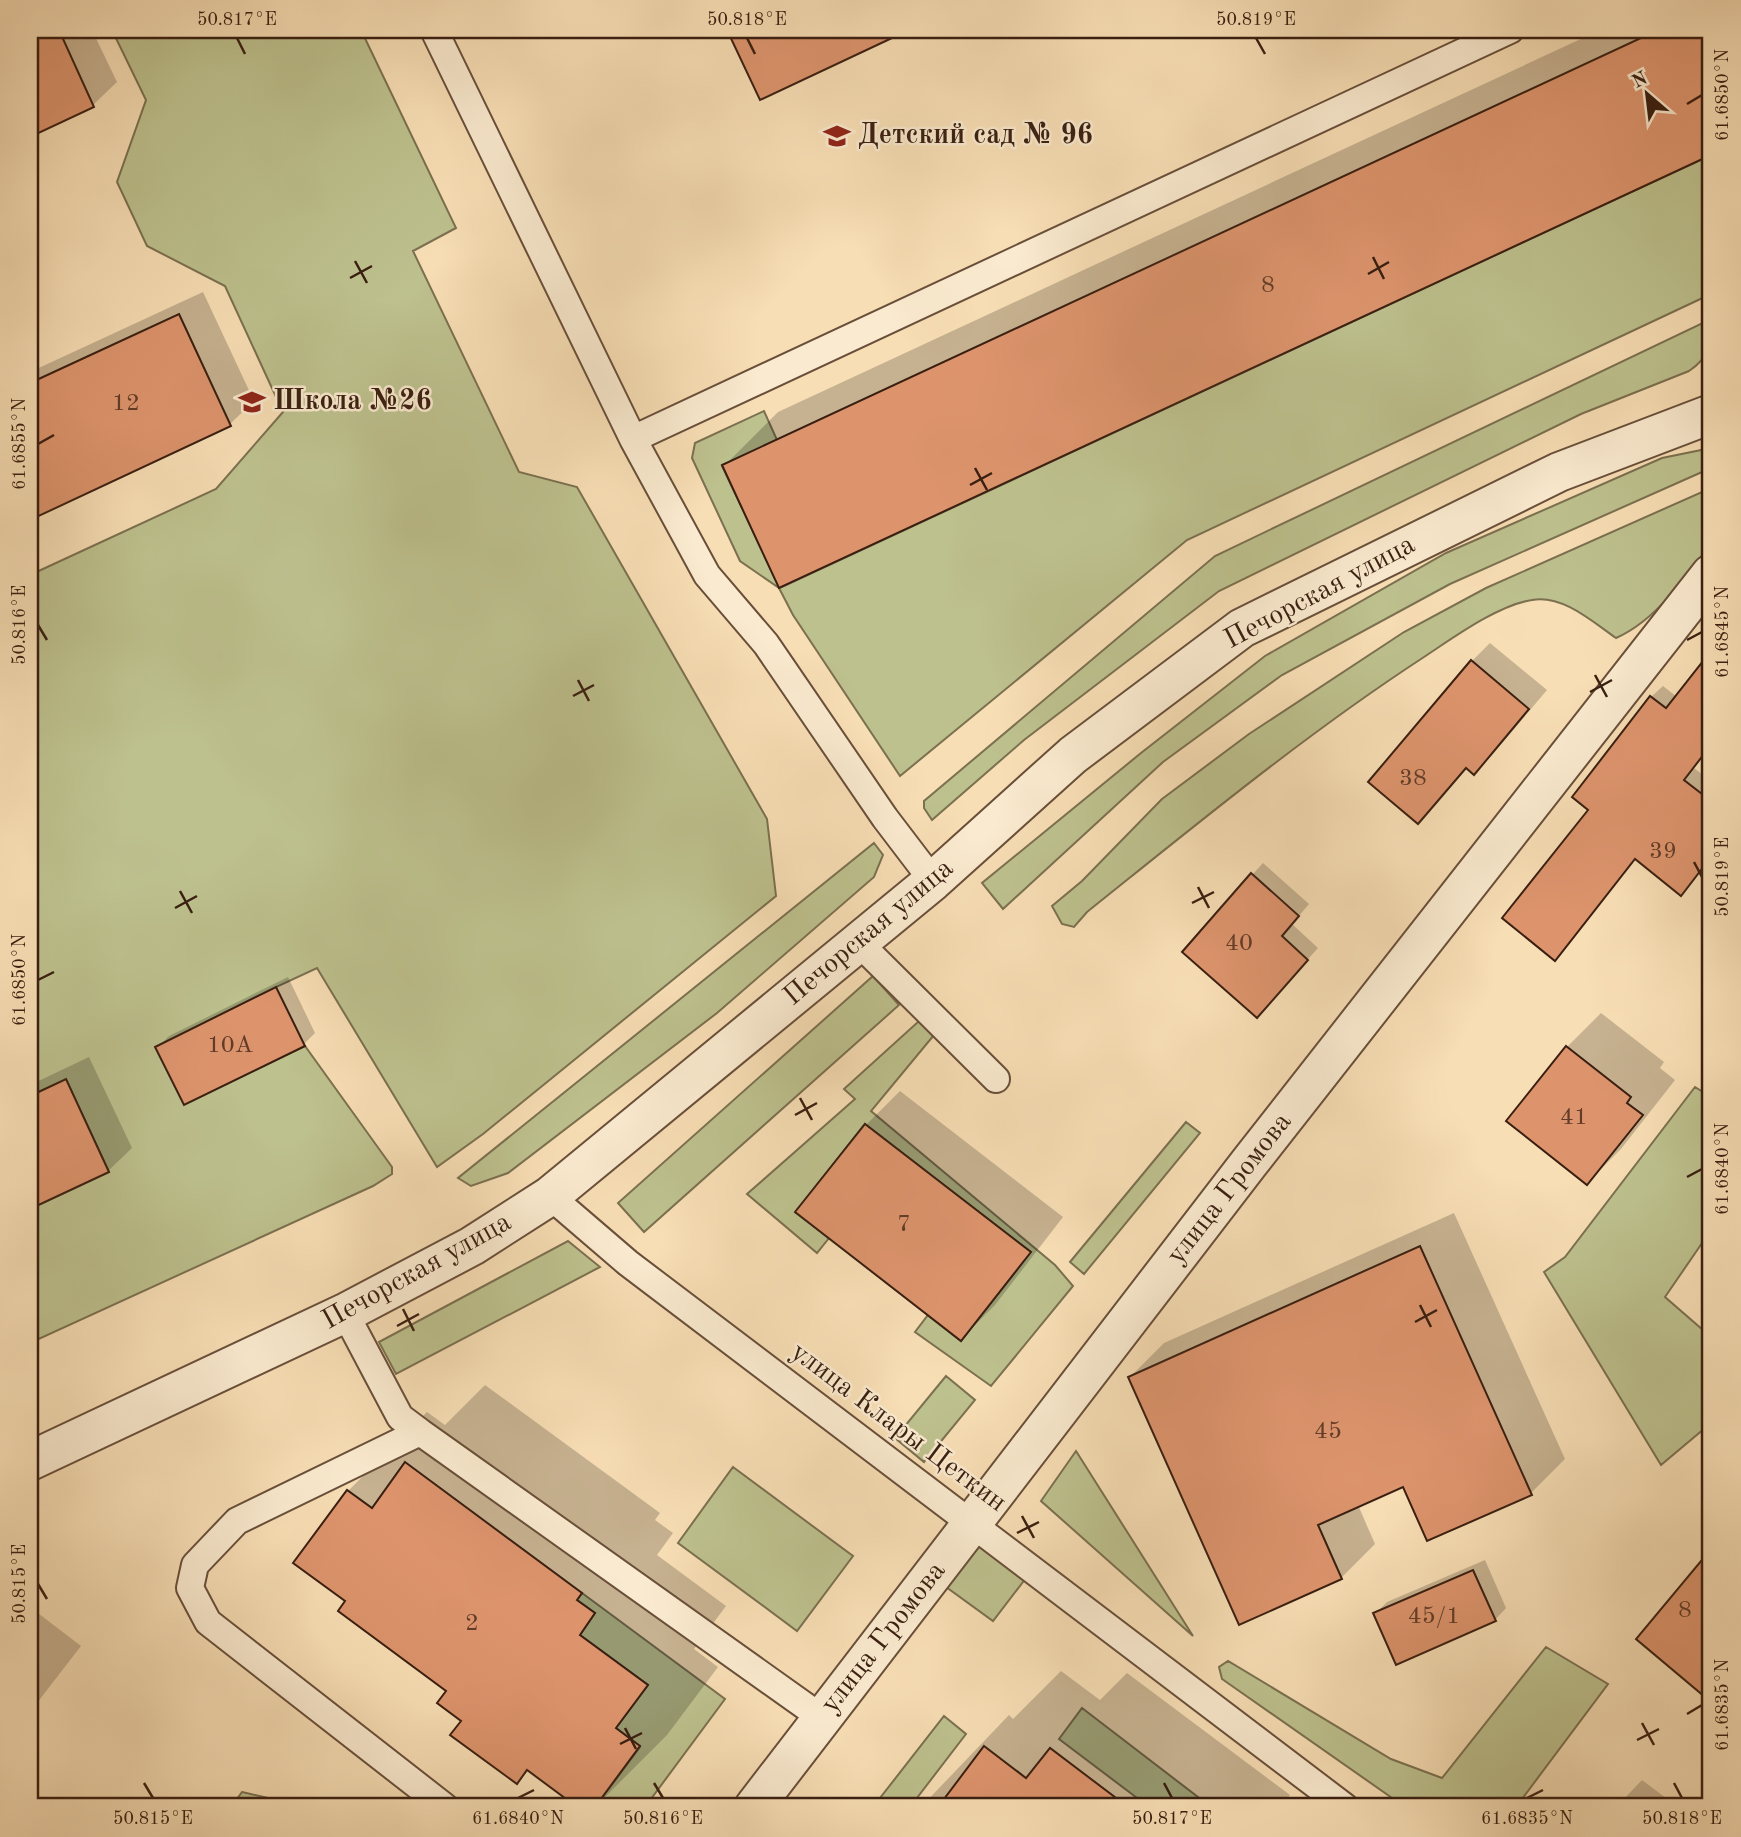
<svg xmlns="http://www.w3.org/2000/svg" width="1741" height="1837" font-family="'Old Standard TT',serif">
<rect width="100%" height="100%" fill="#f8deb5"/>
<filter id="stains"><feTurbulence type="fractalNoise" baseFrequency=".00286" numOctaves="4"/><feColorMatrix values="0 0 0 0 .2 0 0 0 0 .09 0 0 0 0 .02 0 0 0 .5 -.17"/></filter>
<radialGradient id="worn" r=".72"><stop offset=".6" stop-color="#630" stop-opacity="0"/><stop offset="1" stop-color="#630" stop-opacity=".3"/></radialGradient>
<path fill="#bdc18e" stroke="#7b7050" stroke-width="2" d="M 112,30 L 361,30 L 456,228 L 413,251 L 519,472 L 577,487 L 767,819 L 776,896 L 483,1134 L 437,1167 L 317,968 L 276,987 L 184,1104 L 305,1046 L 392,1167 L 392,1174 L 373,1186 L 30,1343 L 30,1209 L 109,1172 L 66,1080 L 34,1094 L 30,1085 L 30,575 L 216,489 L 283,412 L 225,286 L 147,246 L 117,182 L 146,100 Z
M 1711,155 L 1711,294 L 1187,540 L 900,776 L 793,615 L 779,588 L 740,561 L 692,458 L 695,443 L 764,411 L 777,440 L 722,466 L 780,588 Z
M 1711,319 C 1711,344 1710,357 1689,371 L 1581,414 L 1219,591 L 1024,740 L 932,820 L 924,808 L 924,801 L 1215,556 Z
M 1711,448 L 1711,468 L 1450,584 L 1282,675 L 1163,762 L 1003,909 L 982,883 L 1141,753 L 1265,656 L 1446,553 L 1662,458 Z
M 1711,488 L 1711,543 C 1687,577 1655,621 1616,638 C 1593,622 1562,594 1532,600 C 1498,605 1453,638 1424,657 C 1306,734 1197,824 1087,912 L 1074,927 L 1062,924 L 1052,906 L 1082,881 L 1162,799 L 1249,734 L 1404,632 L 1486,588 Z
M 874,843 L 883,855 L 874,877 L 717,1013 L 508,1173 L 471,1186 L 458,1178 Z
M 873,976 L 899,1005 L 644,1232 L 618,1203 Z
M 919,1021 L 934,1035 L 871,1111 L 1055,1265 L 1073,1286 L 991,1386 L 915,1332 L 928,1315 L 961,1341 L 1030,1252 L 865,1124 L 796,1212 L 829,1238 L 817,1253 L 747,1194 L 855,1099 L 844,1089 Z
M 1695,1087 L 1711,1097 L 1711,1230 L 1665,1297 L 1711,1337 L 1711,1423 L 1661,1465 L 1544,1272 L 1565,1257 Z
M 1186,1122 L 1200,1133 L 1084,1274 L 1070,1262 Z
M 568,1241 L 600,1267 L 396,1374 L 379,1342 Z
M 946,1376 L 975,1400 L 924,1462 L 895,1438 Z
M 1076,1451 L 1193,1636 L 1041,1501 Z
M 733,1467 L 853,1556 L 797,1631 L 678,1543 Z
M 976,1540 L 1026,1578 L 993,1621 L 942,1584 Z
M 582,1593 L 725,1699 L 645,1807 L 595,1807 L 640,1747 L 616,1728 L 648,1685 L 580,1635 L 595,1613 L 577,1600 Z
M 1546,1647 L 1608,1684 L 1516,1807 L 1405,1807 L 1222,1679 L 1219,1667 L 1228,1661 L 1391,1759 L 1442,1778 Z
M 1082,1708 L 1211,1807 L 1149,1807 L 1059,1739 Z
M 944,1716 L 966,1734 L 910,1807 L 873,1807 Z
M 242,1792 L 307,1807 L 231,1807 Z"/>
<path fill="#0003" d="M 30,30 L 92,30 L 117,82 L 93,105 L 30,135 Z
M 730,30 L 905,30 L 761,97 Z
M 1600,30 L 1711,30 L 1711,153 L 780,586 L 724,466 L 778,412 Z
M 203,292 L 254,401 L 230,424 L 30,518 L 30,372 Z
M 1490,643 L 1547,690 L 1493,754 L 1474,773 L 1467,767 L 1418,822 L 1472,661 Z
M 1711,655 L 1711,746 L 1694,768 L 1711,781 L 1711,857 L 1681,894 L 1636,858 L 1555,958 L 1590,810 L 1574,797 L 1651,697 L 1663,686 L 1677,697 Z
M 1263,863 L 1309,904 L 1292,924 L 1318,948 L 1268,1004 L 1252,875 Z
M 288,977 L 315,1033 L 304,1044 L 158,1047 L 169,1036 Z
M 1601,1013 L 1664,1062 L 1660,1068 L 1675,1080 L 1621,1149 L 1587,1183 L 1567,1047 Z
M 89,1057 L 132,1148 L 108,1171 L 30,1207 L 30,1085 Z
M 900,1091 L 1063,1217 L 995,1305 L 961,1339 L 798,1212 L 866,1125 Z
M 1454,1213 L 1565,1459 L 1531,1493 L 1404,1485 L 1358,1505 L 1375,1544 L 1341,1578 L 1130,1377 L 1164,1343 Z
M 485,1385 L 660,1513 L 655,1520 L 673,1533 L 657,1555 L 726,1606 L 694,1649 L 718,1667 L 667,1735 L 595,1807 L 580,1807 L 529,1770 L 517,1782 L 463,1720 L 449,1690 L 347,1601 L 348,1491 L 427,1412 L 445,1425 Z
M 1711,1555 L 1711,1678 L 1699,1690 L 1695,1571 Z
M 1485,1560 L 1506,1608 L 1495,1620 L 1375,1614 L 1387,1602 Z
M 30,1607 L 81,1646 L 30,1712 Z
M 1061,1671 L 1100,1700 L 1127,1673 L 1290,1795 L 1281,1807 L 921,1807 L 1009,1715 L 1013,1719 Z
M 1642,1780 L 1678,1807 L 1616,1807 Z"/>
<path fill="#dd946d" stroke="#391f11" stroke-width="2" d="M 30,30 L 59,30 L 94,107 L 30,137 Z
M 727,30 L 909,30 L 760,100 Z
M 1658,30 L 1711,30 L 1711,155 L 779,588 L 722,465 Z
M 179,314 L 231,426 L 30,520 L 30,383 Z
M 1711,651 L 1711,745 L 1684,780 L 1711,801 L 1711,857 L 1681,896 L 1635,859 L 1555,961 L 1502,918 L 1588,810 L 1572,797 L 1650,696 L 1666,708 Z
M 1471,660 L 1529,709 L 1474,775 L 1466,768 L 1418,824 L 1368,782 Z
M 1251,873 L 1299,916 L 1282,936 L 1308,960 L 1257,1018 L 1182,952 Z
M 276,987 L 305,1046 L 184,1105 L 155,1047 Z
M 1566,1046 L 1631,1097 L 1627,1103 L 1643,1115 L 1587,1185 L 1506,1121 Z
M 66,1079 L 109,1172 L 30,1209 L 30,1096 Z
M 865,1124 L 1031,1252 L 961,1341 L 795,1212 Z
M 1420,1246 L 1532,1495 L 1427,1541 L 1403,1487 L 1318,1525 L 1342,1579 L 1239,1625 L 1128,1377 Z
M 405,1462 L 582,1593 L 577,1600 L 595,1613 L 580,1635 L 648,1685 L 616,1728 L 640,1746 L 595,1807 L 577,1807 L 527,1770 L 517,1784 L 450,1735 L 461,1721 L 437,1703 L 446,1691 L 338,1611 L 345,1601 L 293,1563 L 347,1490 L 372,1508 Z
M 1711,1549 L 1711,1702 L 1636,1639 Z
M 1473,1570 L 1496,1621 L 1396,1665 L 1373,1613 Z
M 984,1746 L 1026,1778 L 1050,1748 L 1128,1807 L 938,1807 Z"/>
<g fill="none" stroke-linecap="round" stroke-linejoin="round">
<defs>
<path id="service" d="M 434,30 L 633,439 L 707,575 L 766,644 L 885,818 L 933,881
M 633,439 L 1510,30
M 859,943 L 996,1079
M 550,1196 L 628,1263 L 1345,1807
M 345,1313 L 400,1417 L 420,1432
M 445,1807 L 208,1622 L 190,1588 L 195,1565 L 237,1521 L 420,1432 L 822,1718"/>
<path id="minor" d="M 754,1807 L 1249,1163 L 1711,574"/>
<path id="tertiary" d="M 30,1461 L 345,1313 L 472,1246 L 550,1196 L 933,881 L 1073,755 L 1242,628 L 1559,472 L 1711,414"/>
</defs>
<use href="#service" stroke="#694f3a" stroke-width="30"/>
<use href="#minor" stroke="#694f3a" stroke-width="42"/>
<use href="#tertiary" stroke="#694f3a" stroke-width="42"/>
<use href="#service" stroke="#faeacf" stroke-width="26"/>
<use href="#minor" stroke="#faeacf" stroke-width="38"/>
<use href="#tertiary" stroke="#faeacf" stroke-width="38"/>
</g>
<path fill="none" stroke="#391f11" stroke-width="2.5" d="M 237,38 L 245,54M 747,38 L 755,54M 1256,38 L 1265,54M 1687,104 L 1702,95M 1373,257 L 1384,279M 355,261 L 367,283M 1368,274 L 1389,262M 350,278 L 372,266M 38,444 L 54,435M 975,468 L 987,490M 970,485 L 992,473M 38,625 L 47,640M 1687,640 L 1702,632M 1595,675 L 1607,697M 578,680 L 589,701M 1590,692 L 1612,680M 573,696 L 594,685M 1694,862 L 1702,877M 1198,887 L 1209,908M 180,891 L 192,913M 1192,903 L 1214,892M 175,908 L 197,896M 38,980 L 54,972M 800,1098 L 812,1120M 795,1115 L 817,1103M 1687,1177 L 1702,1169M 1420,1305 L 1431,1327M 403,1309 L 414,1331M 1415,1322 L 1437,1310M 397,1326 L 419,1314M 1022,1516 L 1034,1538M 1017,1533 L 1039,1522M 38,1584 L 47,1599M 1687,1714 L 1702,1705M 1642,1723 L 1654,1745M 625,1728 L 636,1749M 1637,1740 L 1659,1729M 620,1744 L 642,1733M 144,1783 L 153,1798M 654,1783 L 663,1798M 1164,1783 L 1172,1798M 1674,1783 L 1682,1798M 518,1798 L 534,1790M 1527,1798 L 1543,1790"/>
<defs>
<symbol id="school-bare" viewBox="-9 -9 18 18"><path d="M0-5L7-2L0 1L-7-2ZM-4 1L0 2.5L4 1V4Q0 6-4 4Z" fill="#8f2418" stroke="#faeacf" stroke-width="2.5" paint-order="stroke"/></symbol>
</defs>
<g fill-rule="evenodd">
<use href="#school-bare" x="818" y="117" width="38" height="38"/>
<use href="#school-bare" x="233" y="383" width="38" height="38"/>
</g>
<g text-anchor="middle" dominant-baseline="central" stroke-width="5" stroke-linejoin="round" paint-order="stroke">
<g font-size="24" fill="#623c28">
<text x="1268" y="286">8</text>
<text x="126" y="404">12</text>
<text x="1413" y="779">38</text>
<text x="1663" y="852">39</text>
<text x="1239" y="944">40</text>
<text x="230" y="1046">10А</text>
<text x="1574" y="1118">41</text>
<text x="904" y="1225">7</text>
<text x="1328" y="1432">45</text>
<text x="1685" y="1611">8</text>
<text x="1434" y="1617">45/1</text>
<text x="472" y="1624">2</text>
</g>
<g font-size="28" font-weight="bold" fill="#391f11" stroke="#faeacf" text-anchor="start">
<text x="858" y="136">Детский сад № 96</text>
<text x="273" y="402">Школа №26</text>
</g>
<g font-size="28" fill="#391f11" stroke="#faeacf">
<text transform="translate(1320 593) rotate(-28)">Печорская улица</text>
<text transform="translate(869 933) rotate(-40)">Печорская улица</text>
<text transform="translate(1230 1189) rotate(-52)">улица Громова</text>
<text transform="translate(417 1272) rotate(-29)">Печорская улица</text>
<text transform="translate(898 1428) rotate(37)">улица Клары Цеткин</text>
<text transform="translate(884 1638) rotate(-52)">улица Громова</text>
</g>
</g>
<rect width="1741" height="1837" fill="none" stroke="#f8deb5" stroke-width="77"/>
<g transform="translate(1647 94) rotate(332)" stroke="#faeacf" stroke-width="5" paint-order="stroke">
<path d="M0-5L12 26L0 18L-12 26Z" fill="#391f11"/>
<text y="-10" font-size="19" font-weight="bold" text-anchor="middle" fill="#391f11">N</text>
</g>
<rect x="38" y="38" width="1664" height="1760" fill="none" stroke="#391f11" stroke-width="2.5"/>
<g font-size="18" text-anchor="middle" fill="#391f11">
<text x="237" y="25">50.817°E</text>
<text x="747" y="25">50.818°E</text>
<text x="1256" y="25">50.819°E</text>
<text transform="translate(1722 95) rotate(-90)" y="6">61.6850°N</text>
<text transform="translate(19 444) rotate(-90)" y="6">61.6855°N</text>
<text transform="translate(19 625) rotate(-90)" y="6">50.816°E</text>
<text transform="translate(1722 632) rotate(-90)" y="6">61.6845°N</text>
<text transform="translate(1722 877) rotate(-90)" y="6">50.819°E</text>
<text transform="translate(19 980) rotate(-90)" y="6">61.6850°N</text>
<text transform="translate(1722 1169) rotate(-90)" y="6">61.6840°N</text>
<text transform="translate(19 1584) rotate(-90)" y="6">50.815°E</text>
<text transform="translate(1722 1705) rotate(-90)" y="6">61.6835°N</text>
<text x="153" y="1824">50.815°E</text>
<text x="518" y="1824">61.6840°N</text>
<text x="663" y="1824">50.816°E</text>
<text x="1172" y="1824">50.817°E</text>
<text x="1527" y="1824">61.6835°N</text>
<text x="1682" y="1824">50.818°E</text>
</g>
<rect width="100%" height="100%" filter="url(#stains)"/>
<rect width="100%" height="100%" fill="url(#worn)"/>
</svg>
